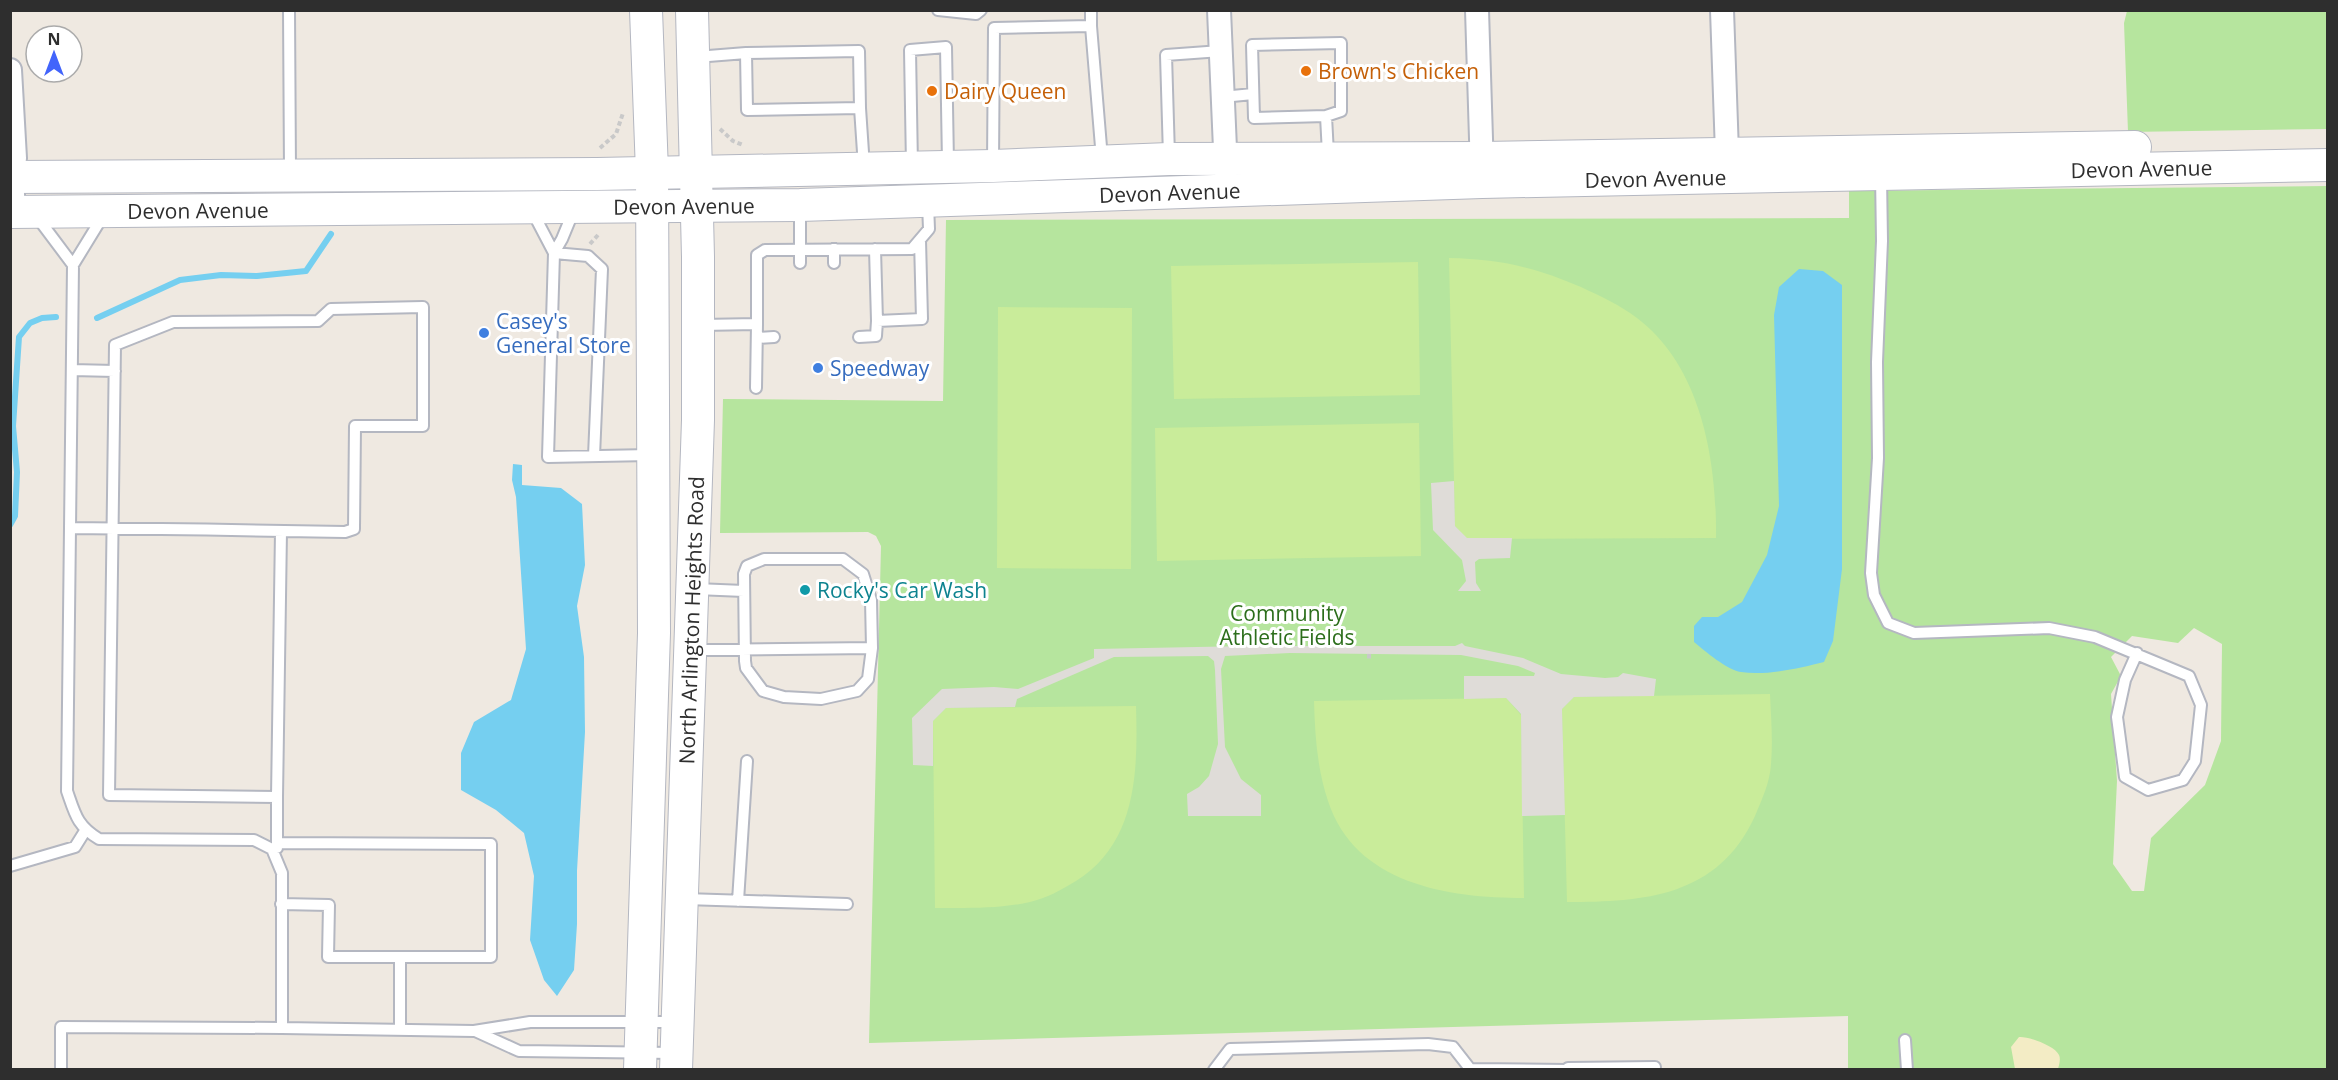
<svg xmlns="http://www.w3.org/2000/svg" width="2338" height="1080" font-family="'Open Sans',sans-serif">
<rect width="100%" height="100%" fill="#efe9e1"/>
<path fill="#b6e59e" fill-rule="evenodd" d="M 2127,11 L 2327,11 L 2327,129 L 2128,132 L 2124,23 Z
M 2327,186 L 2327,1069 L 1848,1069 L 1848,1016 L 869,1043 L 881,546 L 876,536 L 868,532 L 720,533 L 723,399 L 943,401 L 946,220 L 1849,218 L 1849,191 ZM 2194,628 L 2222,644 L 2221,741 L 2205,785 L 2151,838 L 2144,891 L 2132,891 L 2113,864 L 2117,781 L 2111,694 L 2121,676 L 2111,657 L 2132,636 L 2178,643 Z"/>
<path fill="#f3ecc5" d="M 2019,1037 C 2028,1036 2055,1046 2059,1055 C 2061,1059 2059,1065 2058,1069 L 2015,1069 L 2011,1047 Z"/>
<path fill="#c9ec9a" d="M 1449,258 C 1499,259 1535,267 1581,287 C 1600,296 1620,305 1637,318 C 1702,367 1717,462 1716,538 L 1467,539 L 1455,526 Z
M 1418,262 L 1420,395 L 1174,399 L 1171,266 Z
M 998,307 L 1132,308 L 1131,569 L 997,568 Z
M 1419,423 L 1421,556 L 1157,561 L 1155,428 Z
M 1770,694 C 1771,717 1773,741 1771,764 C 1770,782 1762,799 1755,816 C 1718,897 1644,902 1567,902 L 1562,709 L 1574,697 Z
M 1506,698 L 1521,715 L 1524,898 C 1448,898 1355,884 1328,801 C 1317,768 1315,735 1314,701 Z
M 1136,706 C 1138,771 1137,843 1076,881 C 1061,890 1047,898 1030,902 C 999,909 966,908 935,908 L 933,721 L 946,708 Z"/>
<path fill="#dfdcd8" d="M 1454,481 L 1455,526 L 1467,538 L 1512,538 L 1510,558 L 1479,559 L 1475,562 L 1476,583 L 1481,591 L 1458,591 L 1466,581 L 1462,560 L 1433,530 L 1431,483 Z
M 1462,643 L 1465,646 L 1523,658 L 1561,674 L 1605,678 L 1618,677 L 1623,673 L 1656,679 L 1654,696 L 1574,697 L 1562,709 L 1565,815 L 1522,816 L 1521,714 L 1506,698 L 1464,699 L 1464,676 L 1534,676 L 1535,673 L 1518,666 L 1461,655 L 1290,653 L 1225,656 L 1221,669 L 1225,747 L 1241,779 L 1261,795 L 1261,816 L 1188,816 L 1187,794 L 1199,787 L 1209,776 L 1218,744 L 1215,670 L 1214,661 L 1208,656 L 1114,657 L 1017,699 L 1015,707 L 946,708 L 933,721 L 933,766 L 913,765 L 912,718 L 942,689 L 994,687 L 1018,689 L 1094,658 L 1094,649 L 1248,646 L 1455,646 Z"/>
<path fill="#75cff0" d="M 1799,269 L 1823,271 L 1842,285 L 1842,569 L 1833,641 L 1824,662 C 1800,668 1766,676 1741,672 C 1727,670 1705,651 1694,642 L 1694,626 L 1702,617 L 1718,617 L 1742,602 L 1767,555 L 1779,506 L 1774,315 L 1779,287 Z
M 513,464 L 522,465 L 522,485 L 561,488 L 582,504 L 585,565 L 577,606 L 584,657 L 585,732 L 577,871 L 577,924 L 574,970 L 557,996 L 544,980 L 530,940 L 534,876 L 524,833 L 496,810 L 461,790 L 461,753 L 474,722 L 511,700 L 526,649 L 516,497 L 512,480 Z"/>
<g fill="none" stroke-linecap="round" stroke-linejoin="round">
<path stroke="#75cff0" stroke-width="6" d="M 97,318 L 180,280 L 221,275 L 257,276 L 306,271 L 331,234
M 10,525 L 15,516 L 17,472 L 13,426 L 19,337 L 30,323 L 42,318 L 56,317"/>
<defs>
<path id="lane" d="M 289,10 L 290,172
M 938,10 L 976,14 L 981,10
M 1091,10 L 1091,26
M 696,57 L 746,53 L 859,51 L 860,108 L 747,110 L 746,53
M 1222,97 L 1253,94
M 860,108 L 864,167
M 1326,116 L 1341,111 L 1341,43 L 1252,45 L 1254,118 L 1326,116 L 1328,154
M 1169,156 L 1166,55 L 1221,51
M 993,164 L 994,28 L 1091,26 L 1102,159
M 912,166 L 910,50 L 946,47 L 948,163
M 1881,175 L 1882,241 L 1877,362 L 1878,458 L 1871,573 L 1874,595 L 1888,623 L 1914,633 L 2049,628 L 2095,637 L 2189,676 L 2201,705 L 2195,761 L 2183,780 L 2148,790 L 2125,777 L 2117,717 L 2125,680 L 2137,653
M 574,210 L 562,239 L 554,253 L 548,457 L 650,455
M 532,211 L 554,253
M 103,216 L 73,265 L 67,791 C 75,814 77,826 99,839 L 254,840 L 272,849 L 282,873 L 282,1028 L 474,1031 L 530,1022 L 676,1022
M 37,217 L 73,265
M 834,249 L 834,263
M 875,249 L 877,321 L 922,319 L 920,240
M 554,253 L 588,256 L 602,269 L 594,456
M 800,263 L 800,208
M 701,325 L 757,324 L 757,255 L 765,250 L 912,249 L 929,229 L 928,204
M 859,337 L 876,336 L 877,321
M 757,338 L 774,337
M 72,370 L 115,371
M 756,388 L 757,324
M 70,528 C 162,529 253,530 345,532 L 354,529 L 355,426 L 423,426 L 423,307 L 331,309 L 318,321 L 173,322 L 115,345 C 113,495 111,645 109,795 L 277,797 L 281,531
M 764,559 L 843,559 L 863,574 L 871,600 L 872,648 L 868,679 L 857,691 L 821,699 L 784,697 L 763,691 L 746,668 L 745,661 L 744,574 L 747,566 Z
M 696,589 L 744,591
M 693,650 L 872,648
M 277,843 L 491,844 L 491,957 L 328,957 L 329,905 L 281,904
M 277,848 L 277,797
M 10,866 L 75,847 L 85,831
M 685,899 L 847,904
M 738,901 L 747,761
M 400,957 L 400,1030
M 475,1031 L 519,1051 L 674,1053
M 1905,1040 L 1907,1070
M 1568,1068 L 1655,1067
M 1471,1069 L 1568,1070
M 61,1070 L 61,1027 L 282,1028
M 1214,1070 L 1230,1049 L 1428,1044 L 1453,1047 L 1471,1070"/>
<path id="street" d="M 1219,10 L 1226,172
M 1477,10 L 1482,171
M 1722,10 L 1727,153
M 10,70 L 15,158 L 12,177 L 14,212"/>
<g id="secondary">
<path d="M 10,177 L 597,174 L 993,166 L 1169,159 L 1483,158 L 2135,147"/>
<path id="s1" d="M 10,212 L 800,205 L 1482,182 L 2328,165"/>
<path d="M 640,1070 L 654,633 L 652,172 L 646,10"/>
<path id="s2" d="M 676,1070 L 698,420 L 698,257 L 692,10"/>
</g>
</defs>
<use href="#lane" stroke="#b4b7c1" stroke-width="14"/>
<use href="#street" stroke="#b4b7c1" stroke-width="26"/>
<use href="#secondary" stroke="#b4b7c1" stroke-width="34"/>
<path stroke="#c9c9c9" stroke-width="4" stroke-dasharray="4.5 3" stroke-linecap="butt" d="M 720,129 L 733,141 L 743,145
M 600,148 L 616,134 L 623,113
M 590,244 L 598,235
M 1369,654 L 1369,661"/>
<use href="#lane" stroke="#fff" stroke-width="10"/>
<use href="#street" stroke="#fff" stroke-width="22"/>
<use href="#secondary" stroke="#fff" stroke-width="32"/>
</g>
<g fill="#e8710a" stroke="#fff" stroke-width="2">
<circle cx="1306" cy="71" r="6"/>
<circle cx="932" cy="91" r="6"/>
</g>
<g fill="#3f7fe0" stroke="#fff" stroke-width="2">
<circle cx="484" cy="333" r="6"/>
<circle cx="818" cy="368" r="6"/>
</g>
<circle fill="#0f9aa8" stroke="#fff" stroke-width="2" cx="805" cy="590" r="6"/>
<g text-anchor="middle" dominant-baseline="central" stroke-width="6" stroke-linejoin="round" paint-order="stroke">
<g font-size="21" fill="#c56008" stroke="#fff" text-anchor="start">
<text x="1318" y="71">Brown's Chicken</text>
<text x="944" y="91">Dairy Queen</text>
</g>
<g font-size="21" fill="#2e2e2e" stroke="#fff">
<text stroke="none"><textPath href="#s1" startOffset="2132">Devon Avenue</textPath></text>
<text stroke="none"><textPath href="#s1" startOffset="1646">Devon Avenue</textPath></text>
<text stroke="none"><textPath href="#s1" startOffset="1160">Devon Avenue</textPath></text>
<text stroke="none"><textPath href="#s1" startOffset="674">Devon Avenue</textPath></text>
<text stroke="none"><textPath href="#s1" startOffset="188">Devon Avenue</textPath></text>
<text stroke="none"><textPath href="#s2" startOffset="450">North Arlington Heights Road</textPath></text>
</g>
<g font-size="21" fill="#366cbe" stroke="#fff" text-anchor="start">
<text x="496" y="321">Casey's<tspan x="496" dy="24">General Store</tspan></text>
<text x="830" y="368">Speedway</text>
</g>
<g font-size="21" fill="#0d838f" stroke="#fff" text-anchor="start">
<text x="817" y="590">Rocky's Car Wash</text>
</g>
<g font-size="21" fill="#2c6e1b" stroke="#fff">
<text x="1287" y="613">Community<tspan x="1287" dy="24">Athletic Fields</tspan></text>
</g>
</g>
<rect width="2338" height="1080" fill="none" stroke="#2e2e2e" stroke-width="24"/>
<g transform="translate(54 54)"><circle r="28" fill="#ffffff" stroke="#ababab" stroke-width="1.5"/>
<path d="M0-4.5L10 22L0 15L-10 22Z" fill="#4264fb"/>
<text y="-9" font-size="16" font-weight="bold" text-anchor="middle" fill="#2e2e2e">N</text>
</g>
</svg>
